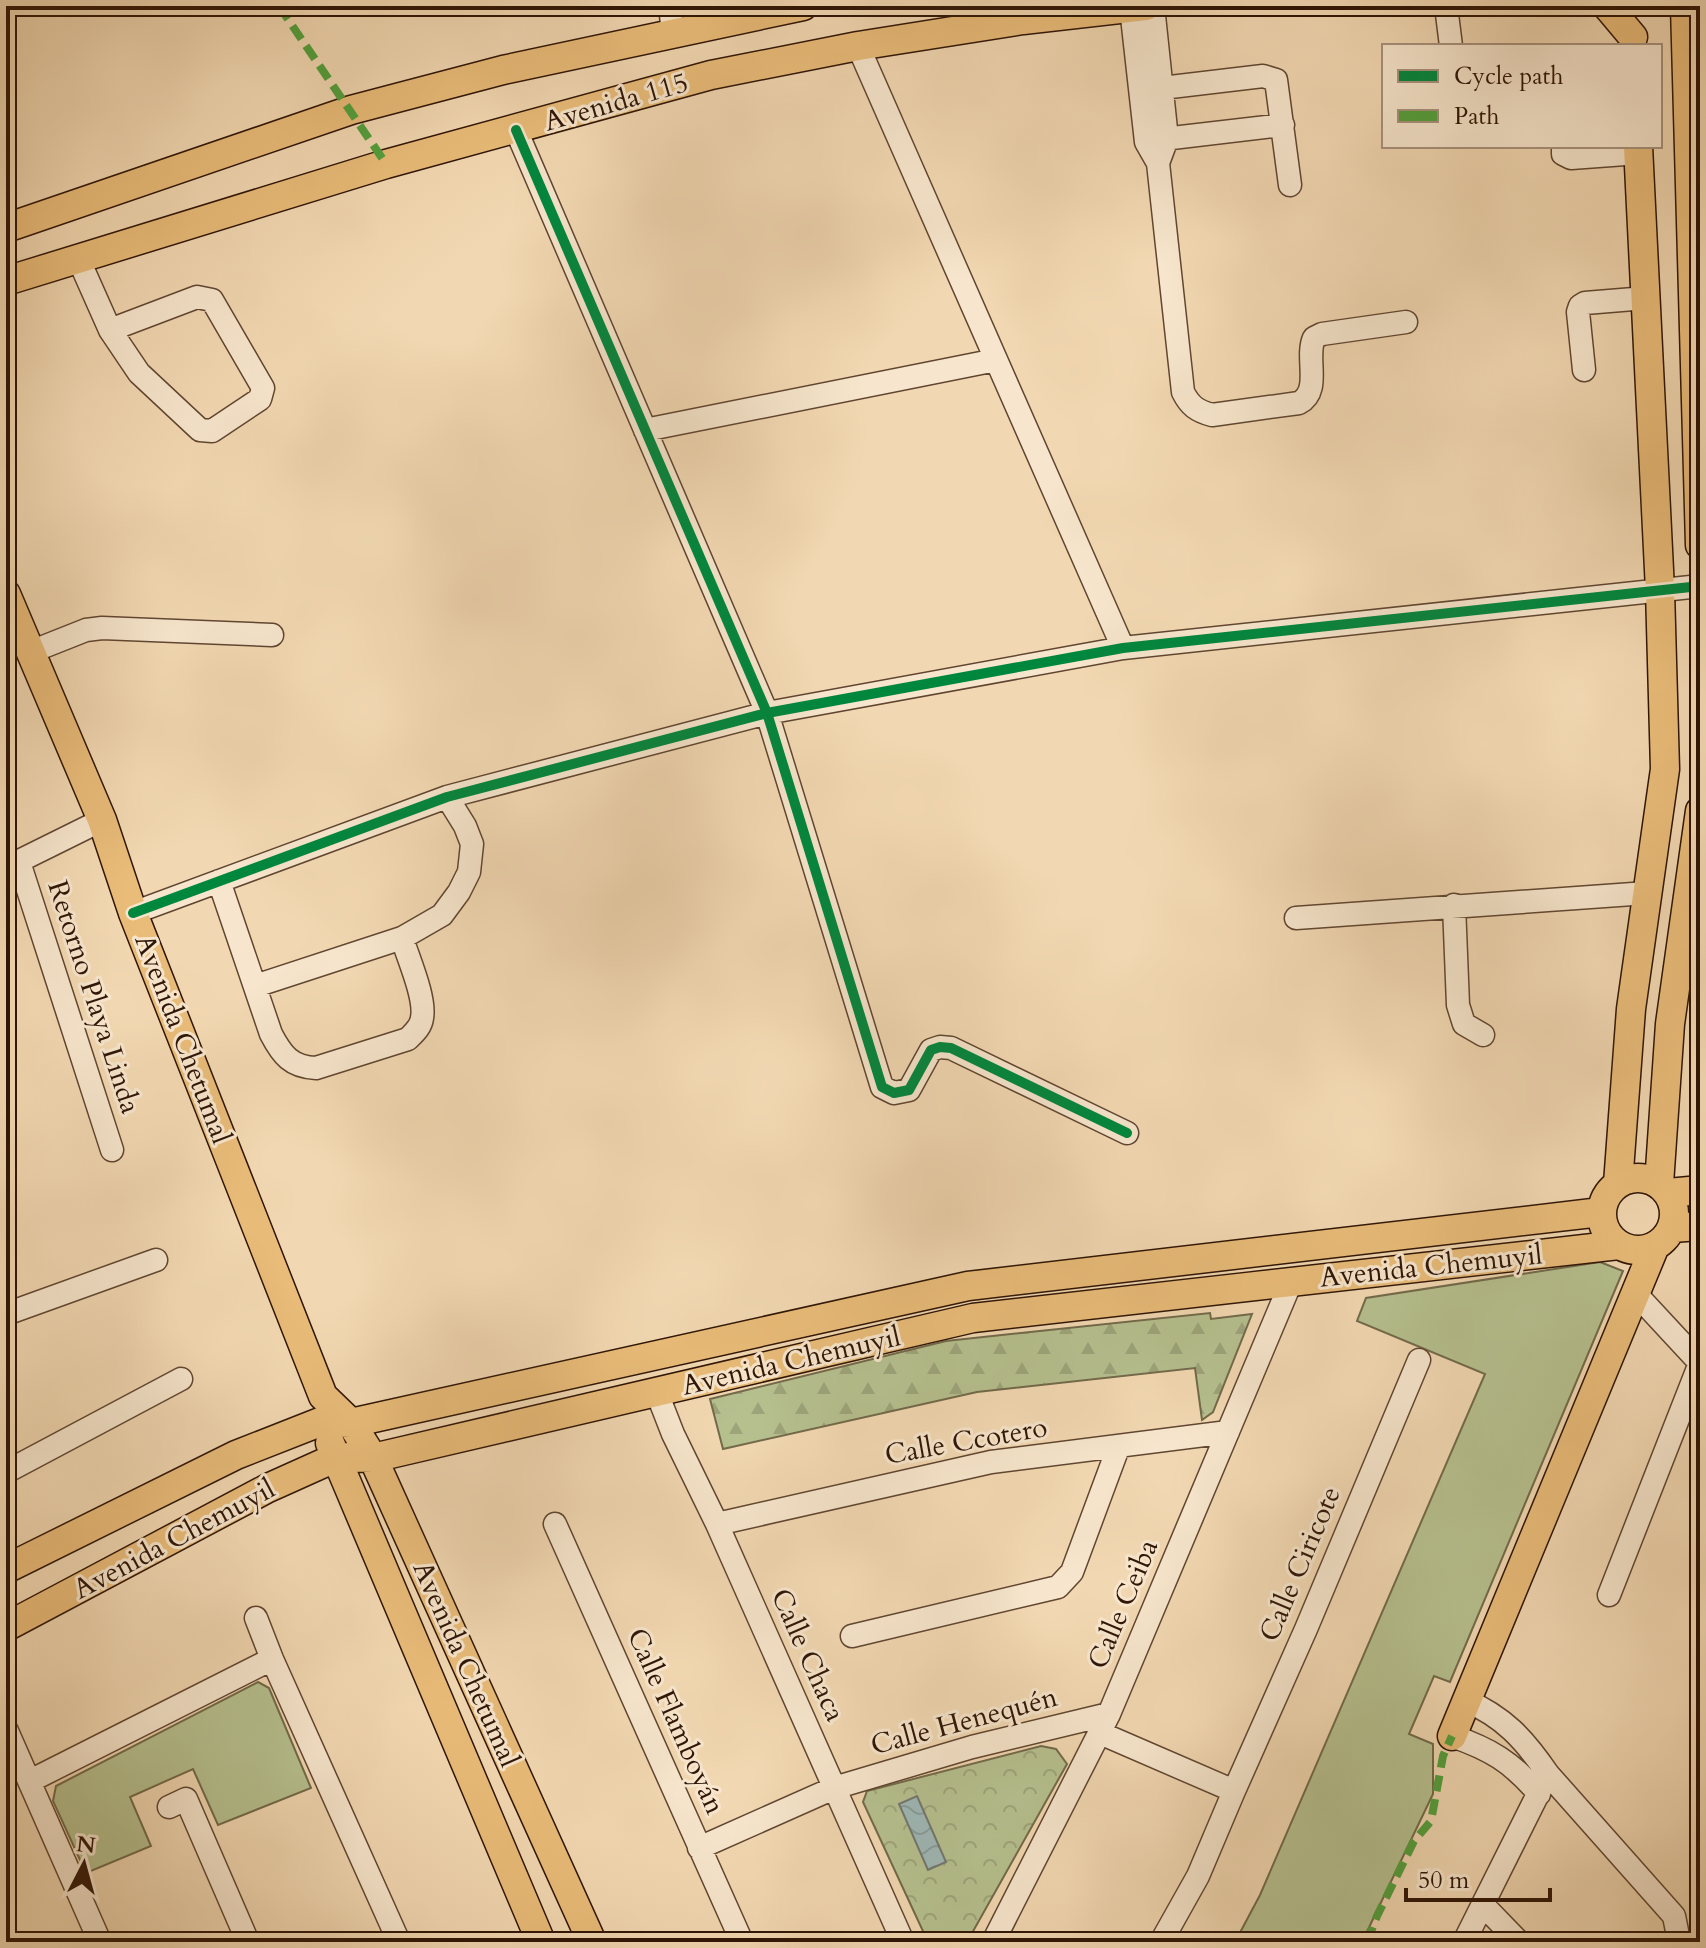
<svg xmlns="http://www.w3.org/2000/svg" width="1706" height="1948" font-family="Cardo,serif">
<defs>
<pattern id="forest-firs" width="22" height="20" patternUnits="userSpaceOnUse" patternTransform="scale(2)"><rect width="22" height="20" fill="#b6c08f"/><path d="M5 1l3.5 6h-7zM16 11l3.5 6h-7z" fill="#9da47a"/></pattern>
<pattern id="park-crowns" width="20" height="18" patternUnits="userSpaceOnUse" patternTransform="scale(2)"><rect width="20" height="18" fill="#b6c08f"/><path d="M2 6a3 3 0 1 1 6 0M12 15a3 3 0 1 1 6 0" fill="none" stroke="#9da47a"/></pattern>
<pattern id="water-waves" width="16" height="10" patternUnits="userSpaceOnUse" patternTransform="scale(2)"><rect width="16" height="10" fill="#9eb8b6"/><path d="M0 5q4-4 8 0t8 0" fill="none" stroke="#889d9b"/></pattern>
</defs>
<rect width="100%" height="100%" fill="#f2d8b2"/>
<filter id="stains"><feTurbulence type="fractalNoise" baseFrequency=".0025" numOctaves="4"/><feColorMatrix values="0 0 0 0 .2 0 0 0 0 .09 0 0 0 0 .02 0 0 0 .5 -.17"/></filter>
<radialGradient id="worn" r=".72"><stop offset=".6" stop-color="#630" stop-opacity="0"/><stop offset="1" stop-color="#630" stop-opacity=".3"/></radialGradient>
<path fill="#b6c08f" stroke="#726a4a" stroke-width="2" d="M 1600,1262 L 1623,1271 L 1450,1682 L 1434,1676 L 1409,1734 L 1433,1744 L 1433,1794 L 1362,1942 L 1235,1942 L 1260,1895 L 1485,1374 L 1357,1321 L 1366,1298 Z
M 258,1682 L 269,1688 L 311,1788 L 218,1825 L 193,1769 L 130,1797 L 151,1846 L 86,1873 L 53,1801 L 56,1786 Z"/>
<path fill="url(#forest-firs)" stroke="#726a4a" stroke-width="2" d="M 1210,1313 L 1211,1319 L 1252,1314 L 1213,1412 L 1202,1420 L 1195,1368 L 977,1392 L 723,1449 L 710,1399 L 946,1341 Z"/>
<path fill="url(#park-crowns)" stroke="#726a4a" stroke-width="2" d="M 1041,1746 L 1056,1749 L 1067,1764 L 967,1942 L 928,1942 L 863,1802 L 867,1791 Z"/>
<path fill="url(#water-waves)" stroke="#727770" stroke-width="2" d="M 917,1796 L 946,1862 L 928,1870 L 899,1804 Z"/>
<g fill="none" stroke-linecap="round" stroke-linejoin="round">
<defs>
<path id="minor" d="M 670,6 L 673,33
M 1446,6 L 1451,46
M 1131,8 L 1146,142 L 1158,163 L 1167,139 L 1153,6
M 858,46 L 1123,648
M 1162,88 L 1263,76 L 1276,80 L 1290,185
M 516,130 L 767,713 L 882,1087 L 894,1093 L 909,1090 L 931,1050 L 940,1047 L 951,1048 L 1127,1133
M 1155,140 L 1283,125
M 1563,146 L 1563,154 L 1571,158 L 1639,153
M 1158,163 L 1183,392 C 1190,406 1197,411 1212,415 L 1299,403 C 1322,391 1305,358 1314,338 L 1322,334 L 1406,322
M 78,258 L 110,330 L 139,373 L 200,430 L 212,431 L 260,399 L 263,388 L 212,300 L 197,297 L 110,330
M 1584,370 L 1578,312 L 1580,306 L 1585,303 L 1646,298
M 645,430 L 996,360
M 33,651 L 86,630 L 102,628 L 272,635
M 19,862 L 112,1150
M 7,867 L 102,820
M 219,881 L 271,1034 C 282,1055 291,1067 316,1068 L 408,1039 C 414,1033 421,1027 422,1018 C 426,998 408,958 402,938
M 1454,905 L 1458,1005 L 1464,1024 L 1483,1035
M 133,913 L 447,797 L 767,713 L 1123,648 L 1700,586
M 1296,918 L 1647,893
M 255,986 L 402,938 L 442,915 L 459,892 L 469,872 L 472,844 L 465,826 L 447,797
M 1636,1294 L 1700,1363
M 6,1314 L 156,1260
M 657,1393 L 673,1434 L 717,1524 L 903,1942
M 6,1472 L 181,1379
M 555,1524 L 742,1942
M 717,1524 L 991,1462 L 1228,1432
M 1609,1595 L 1700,1363
M 256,1618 L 272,1659 L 399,1942
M 852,1636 L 1058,1587 L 1072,1572 L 1118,1448
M 1465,1700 C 1504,1717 1524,1739 1548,1774
M 7,1731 L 100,1942
M 1100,1733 L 1234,1791 L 1306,1629 L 1419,1360
M 1452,1736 C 1490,1749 1512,1762 1539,1794
M 30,1781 L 272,1659
M 169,1807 L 186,1799 L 248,1942
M 699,1848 L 834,1788 L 972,1747 L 1109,1714
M 1484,1906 L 1519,1942
M 993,1942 L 1109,1714 L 1291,1282
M 1161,1942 L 1198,1876 L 1234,1791
M 1464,1942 L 1548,1774 L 1674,1916 L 1677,1931 L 1673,1942"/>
<path id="major" d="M 1607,6 L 1633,37
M 1685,6 L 1700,545
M 6,228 L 351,110 L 503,70 L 803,6
M 6,281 L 386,164 L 711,75 L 858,46 L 1023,20 L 1146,6
M 6,594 L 102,820 L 133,913 L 323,1396 L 351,1423 L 373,1458 L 592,1942
M1602 1214a36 36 0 1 1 72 0a36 36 0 1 1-72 0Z
M 1618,1184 L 1631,1009 L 1665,769 L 1660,590 L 1638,146
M 1659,1184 L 1670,1024 L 1700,811
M 1668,1193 L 1700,1190
M 1672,1228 L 1700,1226
M 330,1443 L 541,1942
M 6,1569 L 236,1455 L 320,1422 L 351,1423 L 968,1286 L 1601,1212
M 6,1627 L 268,1488 L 337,1457 L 373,1458 L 973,1318 L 1619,1245
M 1452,1736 L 1655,1246"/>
</defs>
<use href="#minor" stroke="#604631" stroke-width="25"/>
<use href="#major" stroke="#2f1506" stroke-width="31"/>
<use href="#minor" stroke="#f7e6cd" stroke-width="22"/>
<use href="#major" stroke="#e9bc79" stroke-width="28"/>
<path stroke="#52a03d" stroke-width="8" stroke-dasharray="16 8" stroke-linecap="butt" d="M 279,6 L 386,164
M 1367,1942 L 1377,1916 L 1414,1841 L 1431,1821 L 1443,1756 L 1452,1736"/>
<defs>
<path id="cycleway" d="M 516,130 L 767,713 L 882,1087 L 894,1093 L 909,1090 L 931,1050 L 940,1047 L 951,1048 L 1127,1133
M 133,913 L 447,797 L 767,713 L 1123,648 L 1700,586"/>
</defs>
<use href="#cycleway" stroke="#f7e6cd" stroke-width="15"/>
<use href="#cycleway" stroke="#00873e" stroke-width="10"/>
</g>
<g text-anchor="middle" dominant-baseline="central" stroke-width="6" stroke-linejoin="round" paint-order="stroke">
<g font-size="28" fill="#2f1506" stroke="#f7e6cd">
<text transform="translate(616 102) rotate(-16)">Avenida 115</text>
<text transform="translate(94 997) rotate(72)">Retorno Playa Linda</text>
<text transform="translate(183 1039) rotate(69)">Avenida Chetumal</text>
<text transform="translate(1431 1266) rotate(-6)">Avenida Chemuyil</text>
<text transform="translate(791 1361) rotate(-13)">Avenida Chemuyil</text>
<text transform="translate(966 1441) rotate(-10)">Calle Ccotero</text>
<text transform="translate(174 1539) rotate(-28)">Avenida Chemuyil</text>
<text transform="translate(1300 1564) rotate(-67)">Calle Ciricote</text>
<text transform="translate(1123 1604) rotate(-67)">Calle Ceiba</text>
<text transform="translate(808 1655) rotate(66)">Calle Chaca</text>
<text transform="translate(466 1664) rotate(66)">Avenida Chetumal</text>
<text transform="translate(676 1721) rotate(66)">Calle Flamboyán</text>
<text transform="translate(964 1721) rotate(-15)">Calle Henequén</text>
</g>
</g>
<rect width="1706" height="1948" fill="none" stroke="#f2d8b2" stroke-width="32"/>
<rect x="8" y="8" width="1690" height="1932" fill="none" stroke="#2f1506" stroke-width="4"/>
<rect x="16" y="16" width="1674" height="1916" fill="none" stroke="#2f1506" stroke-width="2"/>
<rect x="1382" y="44" width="280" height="104" fill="#f7e6cd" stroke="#a7927d" stroke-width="2"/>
<rect x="1398" y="70" width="40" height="12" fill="#00873e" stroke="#a7927d" stroke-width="2"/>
<text x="1454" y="84" font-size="24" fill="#2f1506">Cycle path</text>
<rect x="1398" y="110" width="40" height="12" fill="#52a03d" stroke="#a7927d" stroke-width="2"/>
<text x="1454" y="124" font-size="24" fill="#2f1506">Path</text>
<g transform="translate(84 1864) rotate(6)" stroke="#f7e6cd" stroke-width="6" paint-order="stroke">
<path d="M0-6L14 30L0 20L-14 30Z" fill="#2f1506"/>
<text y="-12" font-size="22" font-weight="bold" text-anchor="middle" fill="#2f1506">N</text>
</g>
<path d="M1406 1888v12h144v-12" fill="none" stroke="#2f1506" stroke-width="4"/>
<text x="1418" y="1888" font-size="24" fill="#2f1506" stroke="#f7e6cd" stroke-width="6" paint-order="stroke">50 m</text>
<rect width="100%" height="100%" filter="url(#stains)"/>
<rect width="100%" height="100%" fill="url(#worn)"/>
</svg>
